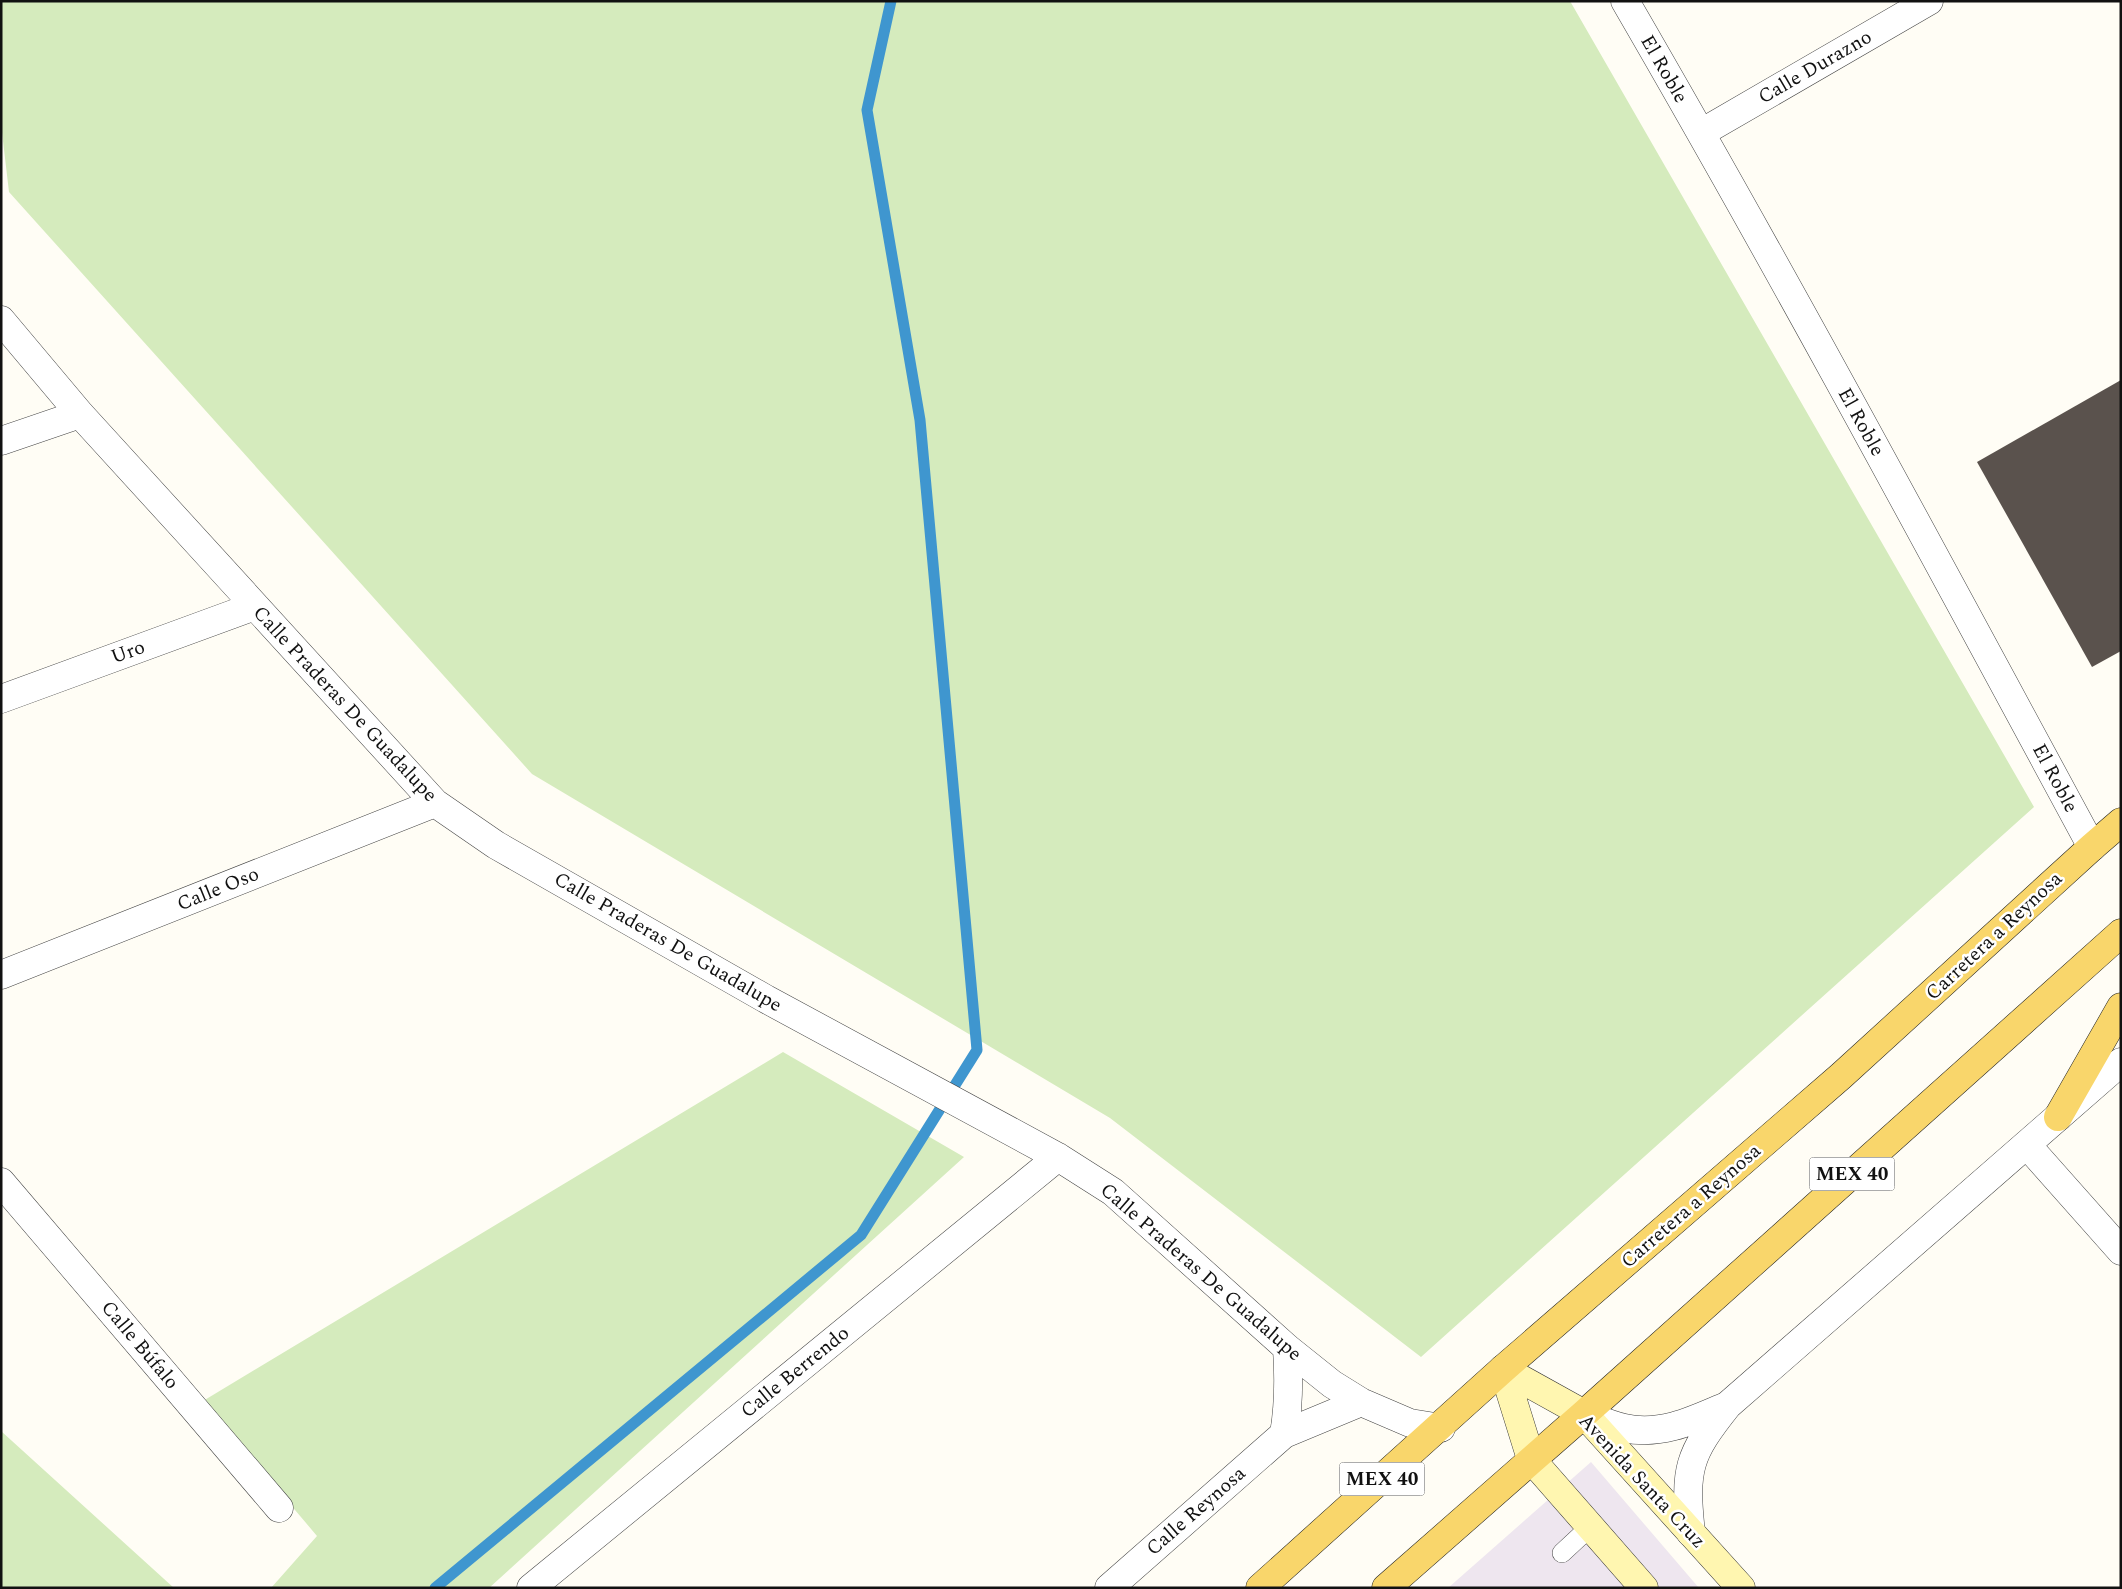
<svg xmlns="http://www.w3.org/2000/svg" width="2122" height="1589" font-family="Spectral,serif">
<rect width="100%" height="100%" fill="#fffdf5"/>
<path fill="#eee6ef" d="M 1591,1462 L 1699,1588 L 1448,1588 Z"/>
<path fill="#d5ebbd" d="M 1,1 L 1570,1 L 2034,807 L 1421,1357 L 1110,1118 L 532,774 L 9,192 L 1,124 Z
M 783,1052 L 964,1157 L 489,1588 L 271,1588 L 317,1536 L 203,1401 Z
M 1,1431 L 174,1588 L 1,1588 Z"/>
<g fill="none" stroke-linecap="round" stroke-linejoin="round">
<path stroke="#3f96cf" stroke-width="11" d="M 435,1588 L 861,1235 L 977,1050 L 920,420 L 867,110 L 891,1"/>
</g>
<path fill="#5a524d" d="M 2121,380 L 2121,651 L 2092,667 L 1977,462 Z"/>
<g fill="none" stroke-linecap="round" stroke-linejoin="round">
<defs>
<path id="lane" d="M 1562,1553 L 1590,1527"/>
<path id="street" d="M 1625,1 C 1787,280 1939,564 2092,847
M 1701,133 L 1929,1
M 1,320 L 80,414 L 435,803 L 496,845 L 766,999 L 1058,1157 L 1113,1192 L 1287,1348 L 1332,1384 L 1361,1402 L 1410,1423 L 1441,1428
M 1,441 L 80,414
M 1,699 L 255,606
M 1,975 L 435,803
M 2027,1145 L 2121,1251
M 1,1182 L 279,1508
M 1584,1414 C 1597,1419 1610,1425 1624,1428 C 1660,1436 1692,1421 1724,1407
M 1284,1434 C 1289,1405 1289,1377 1287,1348
M 1691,1533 C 1684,1469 1688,1455 1728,1405 L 2121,1062
M 531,1588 L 1058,1157
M 1109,1588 L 1284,1434 L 1361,1402"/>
<path id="secondary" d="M 1503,1369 L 1584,1414 L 1741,1588
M 1503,1369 L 1531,1459 L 1644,1588"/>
<path id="primary" d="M 2058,1117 L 2121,1007
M 1260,1588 L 1503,1369 L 1841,1076 L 2092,847 L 2121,822
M 1386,1588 L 1584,1414 L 2121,933"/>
</defs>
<use href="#lane" stroke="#444" stroke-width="20"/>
<use href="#street" stroke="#444" stroke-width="29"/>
<use href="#secondary" stroke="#333" stroke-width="29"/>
<use href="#primary" stroke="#222" stroke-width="29"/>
<use href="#lane" stroke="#fff" stroke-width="19"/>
<use href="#street" stroke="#fff" stroke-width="28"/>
<use href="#secondary" stroke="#fff6b0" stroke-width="28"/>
<use href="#primary" stroke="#f9d66b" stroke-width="28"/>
</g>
<g text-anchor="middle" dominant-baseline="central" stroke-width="5" stroke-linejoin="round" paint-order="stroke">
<g fill="#fff" stroke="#585858" stroke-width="1">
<rect x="1809.5" y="1157.5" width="85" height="33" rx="4"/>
<rect x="1339.5" y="1462.5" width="85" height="33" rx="4"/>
</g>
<g font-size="19" font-weight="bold" fill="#111">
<text x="1852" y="1174">MEX 40</text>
<text x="1382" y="1479">MEX 40</text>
</g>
<g font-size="20" fill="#111" stroke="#fff">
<text transform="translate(1815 67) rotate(-30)">Calle Durazno</text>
<text transform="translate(1664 69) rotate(60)">El Roble</text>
<text transform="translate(1861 422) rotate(61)">El Roble</text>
<text transform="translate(128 652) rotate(-20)">Uro</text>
<text transform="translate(345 704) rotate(47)">Calle Praderas De Guadalupe</text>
<text transform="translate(2055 778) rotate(62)">El Roble</text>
<text transform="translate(218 889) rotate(-22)">Calle Oso</text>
<text transform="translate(1994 936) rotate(-43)">Carretera a Reynosa</text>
<text transform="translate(668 942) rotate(30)">Calle Praderas De Guadalupe</text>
<text transform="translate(1691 1206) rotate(-41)">Carretera a Reynosa</text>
<text transform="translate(1201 1272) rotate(41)">Calle Praderas De Guadalupe</text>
<text transform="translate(140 1345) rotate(50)">Calle Búfalo</text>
<text transform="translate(795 1372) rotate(-39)">Calle Berrendo</text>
<text transform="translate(1642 1481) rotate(47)">Avenida Santa Cruz</text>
<text transform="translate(1196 1511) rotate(-41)">Calle Reynosa</text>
</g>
</g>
<rect width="2122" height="1589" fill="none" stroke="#111111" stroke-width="5"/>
</svg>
